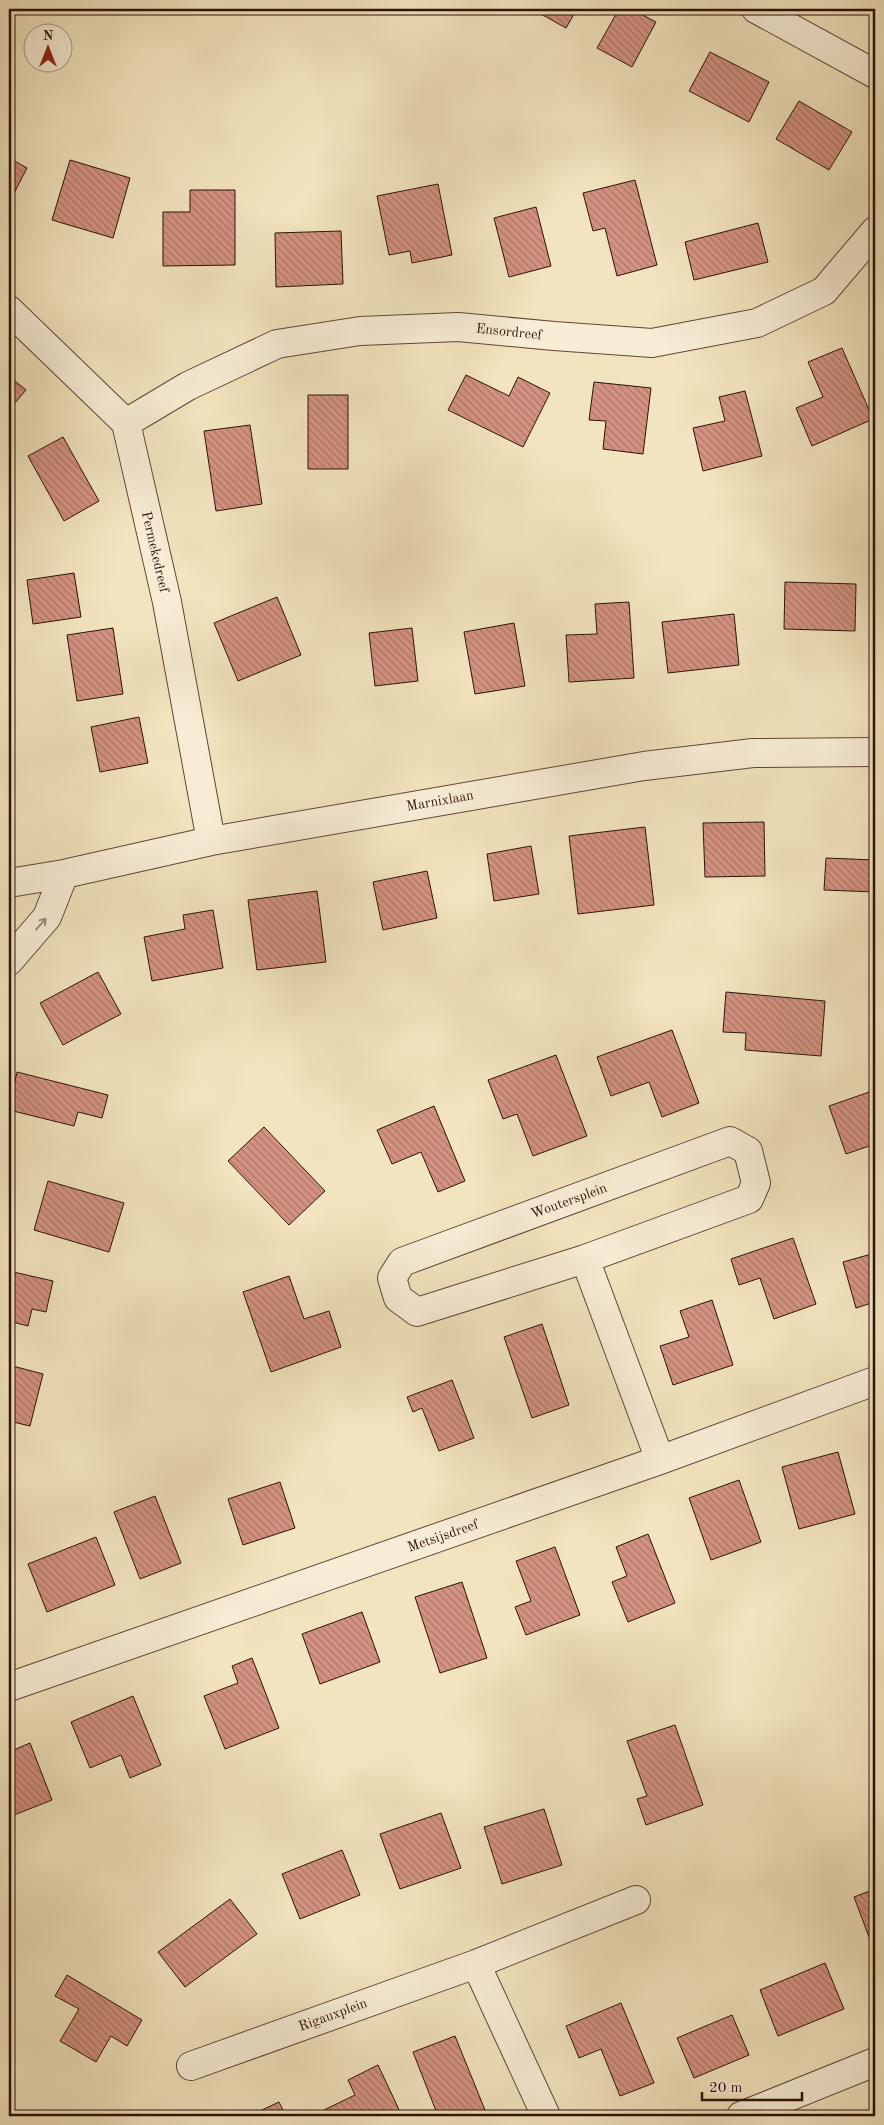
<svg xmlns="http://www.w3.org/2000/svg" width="884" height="2125" font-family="'Old Standard TT',serif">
<defs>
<pattern id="building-back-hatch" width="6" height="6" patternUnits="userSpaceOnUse" patternTransform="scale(1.25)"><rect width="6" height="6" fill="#d49382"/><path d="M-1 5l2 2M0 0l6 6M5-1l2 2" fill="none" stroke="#ac7768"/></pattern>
</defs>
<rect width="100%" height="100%" fill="#f2e4be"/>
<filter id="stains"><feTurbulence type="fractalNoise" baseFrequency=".004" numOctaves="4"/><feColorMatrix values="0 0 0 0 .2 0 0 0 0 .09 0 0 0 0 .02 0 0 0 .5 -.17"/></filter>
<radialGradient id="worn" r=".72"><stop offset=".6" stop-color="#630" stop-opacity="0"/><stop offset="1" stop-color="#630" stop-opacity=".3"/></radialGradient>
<path fill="url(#building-back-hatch)" stroke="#2c1106" d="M 532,9 L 577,9 L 566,28 Z
M 619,9 L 631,9 L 656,22 L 632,67 L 597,48 Z
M 710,52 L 769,82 L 749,122 L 689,91 Z
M 799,101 L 852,132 L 829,170 L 776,139 Z
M 9,158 L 27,168 L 9,203 Z
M 70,160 L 130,178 L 113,238 L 52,220 Z
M 635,180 L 657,265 L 617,276 L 605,228 L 593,231 L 583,193 Z
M 438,184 L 452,255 L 412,263 L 410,251 L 389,255 L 377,196 Z
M 190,190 L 235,190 L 235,265 L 163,266 L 163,212 L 190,212 Z
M 536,207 L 551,266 L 509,277 L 494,218 Z
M 758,223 L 768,262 L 694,280 L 685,242 Z
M 341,231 L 343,284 L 276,287 L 275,233 Z
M 842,348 L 873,419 L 812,446 L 796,408 L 823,397 L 808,362 Z
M 466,375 L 509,396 L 518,377 L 550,393 L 523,447 L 448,410 Z
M 9,376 L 26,390 L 9,410 Z
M 594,382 L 651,388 L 643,454 L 603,449 L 606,421 L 589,420 Z
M 745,391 L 762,456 L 703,471 L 693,428 L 725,421 L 719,397 Z
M 308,395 L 348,395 L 348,469 L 308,469 Z
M 250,425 L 262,504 L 216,511 L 204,431 Z
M 63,437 L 99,501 L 64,521 L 28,456 Z
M 74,573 L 81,617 L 33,624 L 27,580 Z
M 785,582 L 856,584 L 855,631 L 784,629 Z
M 277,597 L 301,655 L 238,681 L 214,623 Z
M 629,602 L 634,678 L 569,682 L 566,635 L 597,634 L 595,604 Z
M 734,614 L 739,665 L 668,673 L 662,622 Z
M 514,623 L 525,686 L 475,694 L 464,632 Z
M 113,628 L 123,694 L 77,701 L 67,635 Z
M 412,628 L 418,681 L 375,686 L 369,633 Z
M 139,717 L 148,763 L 100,772 L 91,727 Z
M 764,822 L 765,876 L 705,877 L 703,823 Z
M 645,827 L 654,905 L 578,914 L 569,836 Z
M 531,846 L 539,894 L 494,901 L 487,854 Z
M 826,858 L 875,860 L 875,892 L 824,890 Z
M 427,871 L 437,918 L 383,930 L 373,882 Z
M 317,891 L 326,962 L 257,970 L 248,900 Z
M 213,910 L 223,968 L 152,981 L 144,937 L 185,929 L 183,915 Z
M 98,972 L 121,1014 L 63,1045 L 40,1003 Z
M 726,992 L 825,1001 L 821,1056 L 745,1050 L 746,1033 L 723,1032 Z
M 672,1030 L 699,1103 L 662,1117 L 649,1082 L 611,1096 L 597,1057 Z
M 556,1055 L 587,1136 L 533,1156 L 517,1114 L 503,1119 L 488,1080 Z
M 17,1072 L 108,1095 L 102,1118 L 78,1112 L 74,1126 L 9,1110 Z
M 875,1090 L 875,1144 L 846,1154 L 829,1106 Z
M 434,1106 L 465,1181 L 438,1192 L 421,1152 L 392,1164 L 377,1130 Z
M 264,1127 L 325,1191 L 289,1225 L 228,1161 Z
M 48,1181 L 124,1203 L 109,1252 L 34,1230 Z
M 793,1238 L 816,1304 L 774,1319 L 760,1278 L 739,1285 L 731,1259 Z
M 875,1253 L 875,1302 L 856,1308 L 843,1262 Z
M 9,1271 L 53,1281 L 46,1312 L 32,1309 L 28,1326 L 9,1321 Z
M 289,1276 L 304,1319 L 329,1311 L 341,1347 L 271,1372 L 243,1292 Z
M 712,1300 L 733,1365 L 673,1385 L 660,1346 L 689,1337 L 680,1311 Z
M 542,1324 L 569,1405 L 532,1418 L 504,1337 Z
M 9,1365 L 43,1374 L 30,1426 L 9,1421 Z
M 452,1380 L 474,1438 L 439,1451 L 422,1408 L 413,1412 L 407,1397 Z
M 838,1452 L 855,1514 L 799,1529 L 782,1467 Z
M 739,1480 L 761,1542 L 711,1560 L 689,1498 Z
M 280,1482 L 295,1528 L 243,1545 L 228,1499 Z
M 155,1496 L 181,1563 L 140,1579 L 114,1512 Z
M 648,1534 L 675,1603 L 628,1622 L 612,1582 L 627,1576 L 616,1547 Z
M 96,1537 L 115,1585 L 47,1612 L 28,1564 Z
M 555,1547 L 580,1615 L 526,1635 L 515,1607 L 531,1601 L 516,1561 Z
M 462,1582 L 487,1658 L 440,1673 L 415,1597 Z
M 362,1612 L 380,1662 L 320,1684 L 302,1634 Z
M 252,1658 L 279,1728 L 225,1749 L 204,1696 L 238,1683 L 232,1666 Z
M 133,1696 L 161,1765 L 130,1778 L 121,1755 L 90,1768 L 71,1722 Z
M 675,1725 L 703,1805 L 646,1825 L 637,1799 L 647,1796 L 627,1741 Z
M 30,1743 L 52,1800 L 9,1817 L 9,1752 Z
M 544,1809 L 562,1865 L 502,1884 L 484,1827 Z
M 441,1813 L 461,1868 L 400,1889 L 380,1834 Z
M 342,1850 L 360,1895 L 300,1919 L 282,1874 Z
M 875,1889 L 875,1953 L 854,1897 Z
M 230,1899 L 257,1934 L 185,1987 L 158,1952 Z
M 825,1963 L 844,2009 L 778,2036 L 760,1990 Z
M 67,1975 L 142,2020 L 127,2046 L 111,2036 L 96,2062 L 60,2041 L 79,2009 L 55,1996 Z
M 621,2003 L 654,2083 L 620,2096 L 601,2049 L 579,2058 L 566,2026 Z
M 732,2015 L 749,2055 L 694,2078 L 677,2038 Z
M 455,2036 L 487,2115 L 484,2116 L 438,2116 L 413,2052 Z
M 378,2065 L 402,2116 L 327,2116 L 324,2110 L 355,2095 L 348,2080 Z
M 279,2102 L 286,2116 L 249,2116 Z"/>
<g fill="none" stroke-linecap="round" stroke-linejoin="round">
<defs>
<path id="minor" d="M 756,9 L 875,74
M 9,310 L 126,423 L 167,602 L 211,841
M 126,423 L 188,386 L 277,344 L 360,331 L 458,327 L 554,336 L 652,343 L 757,323 L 824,291 L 875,231
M 9,883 L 64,874 L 211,841 L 644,766 L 753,753 L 875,752
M 9,961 L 47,917 L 64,874
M 730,1141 L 748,1151 L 756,1183 L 749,1199 L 585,1259 L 417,1312 L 398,1298 L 392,1278 L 402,1262 Z
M 585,1259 L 660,1460
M 9,1687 L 660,1460 L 875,1381
M 476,1964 L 546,2116
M 191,2066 L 476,1964 L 636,1900
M 741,2116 L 875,2062"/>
</defs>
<use href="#minor" stroke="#5e4634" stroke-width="30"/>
<use href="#minor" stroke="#f7edd5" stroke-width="28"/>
</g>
<defs><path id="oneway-shaft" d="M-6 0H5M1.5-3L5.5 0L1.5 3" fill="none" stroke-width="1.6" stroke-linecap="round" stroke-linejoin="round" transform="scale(1.25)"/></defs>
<use stroke="#9c8a78" href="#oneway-shaft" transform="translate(41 924) rotate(-49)"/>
<g text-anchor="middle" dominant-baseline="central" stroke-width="5" stroke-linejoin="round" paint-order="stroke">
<g font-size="14" fill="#2c1106" stroke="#f7edd5">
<text transform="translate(509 332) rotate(6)">Ensordreef</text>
<text transform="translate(155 552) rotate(77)">Permekedreef</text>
<text transform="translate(440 801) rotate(-10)">Marnixlaan</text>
<text transform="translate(569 1201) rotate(-20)">Woutersplein</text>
<text transform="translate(443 1536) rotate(-19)">Metsijsdreef</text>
<text transform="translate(333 2015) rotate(-20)">Rigauxplein</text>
</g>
</g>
<rect width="884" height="2125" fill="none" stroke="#f2e4be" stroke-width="30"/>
<rect x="10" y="10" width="864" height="2105" fill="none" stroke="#2c1106" stroke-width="2.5"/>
<rect x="15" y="15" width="854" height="2095" fill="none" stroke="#2c1106"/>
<g transform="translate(48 48)"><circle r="24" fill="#f7edd5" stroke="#a69582"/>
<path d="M0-4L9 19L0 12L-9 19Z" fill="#8f2418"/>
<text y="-8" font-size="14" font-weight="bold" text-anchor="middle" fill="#2c1106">N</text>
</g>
<path d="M702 2092v8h100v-8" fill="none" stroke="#2c1106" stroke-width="2.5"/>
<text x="709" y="2092" font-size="15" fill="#2c1106" stroke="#f7edd5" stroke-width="4" paint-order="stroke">20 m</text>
<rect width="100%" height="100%" filter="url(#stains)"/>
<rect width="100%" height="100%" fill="url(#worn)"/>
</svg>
